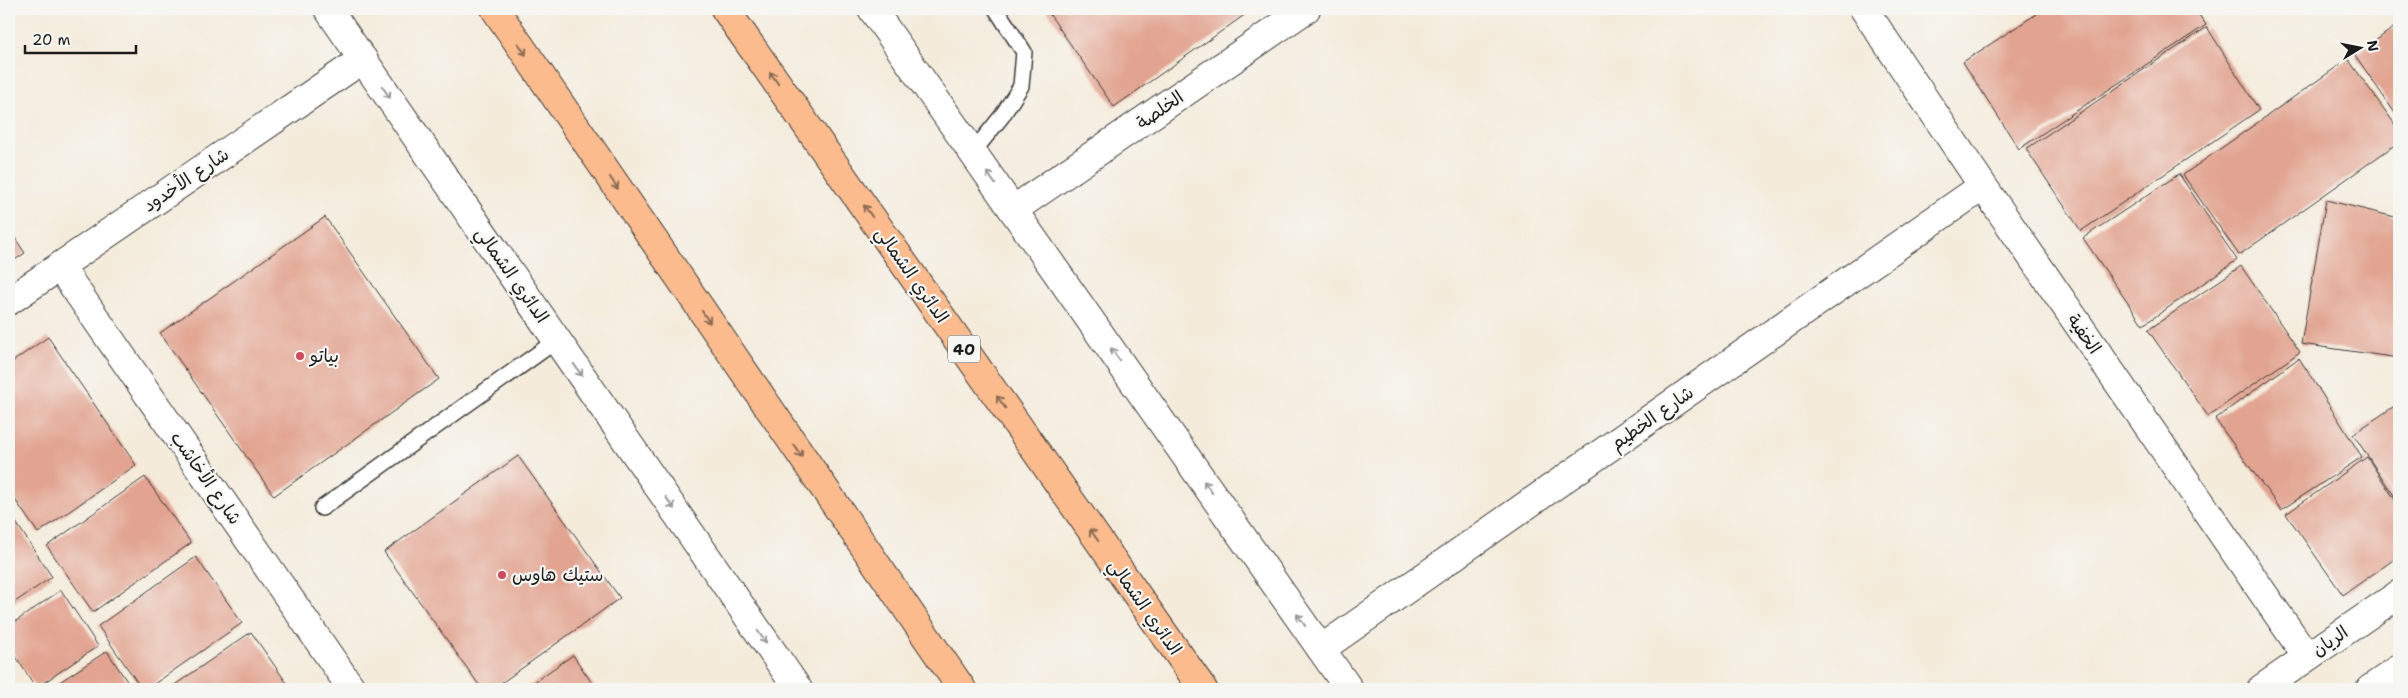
<svg xmlns="http://www.w3.org/2000/svg" width="2408" height="698" font-family="'Shantell Sans','Playpen Sans Arabic',sans-serif">
<rect width="100%" height="100%" fill="#f6f6f2"/>
<filter id="ink" filterUnits="userSpaceOnUse"><feTurbulence type="fractalNoise" baseFrequency=".02" numOctaves="2"/><feDisplacementMap in="SourceGraphic" scale="10" xChannelSelector="R" yChannelSelector="G"/><feConvolveMatrix kernelMatrix="1 2 1 2 8 2 1 2 1" color-interpolation-filters="sRGB"/></filter>
<filter id="wash" filterUnits="userSpaceOnUse"><feTurbulence type="fractalNoise" baseFrequency=".0096" numOctaves="4" result="noise"/><feDisplacementMap in="SourceGraphic" scale="20" xChannelSelector="R" yChannelSelector="G"/><feGaussianBlur stdDeviation="1.12" result="paint"/><feColorMatrix in="noise" values="0 0 0 0 0 0 0 0 0 0 0 0 0 0 0 0 0 1.4 0 .05"/><feComposite in="paint" operator="in"/></filter>
<g filter="url(#wash)">
<rect width="100%" height="100%" fill="#f4ebdb"/>
<g id="blocks">
<path fill="#e2a491" d="M 1046,9 L 1253,9 L 1114,107 Z
M 2044,9 L 2195,9 L 2206,25 L 2019,149 L 1963,62 Z
M 2399,24 L 2399,119 L 2355,55 Z
M 2207,27 L 2259,110 L 2081,231 L 2026,149 Z
M 2348,59 L 2399,130 L 2399,142 L 2239,255 L 2183,175 Z
M 2179,174 L 2237,260 L 2143,325 L 2083,238 Z
M 2326,200 L 2399,218 L 2399,358 L 2301,344 Z
M 325,217 L 439,379 L 274,496 L 160,333 Z
M 9,229 L 25,253 L 9,264 Z
M 2241,266 L 2300,352 L 2208,416 L 2148,330 Z
M 48,337 L 136,465 L 38,533 L 9,491 L 9,364 Z
M 2299,358 L 2362,457 L 2281,510 L 2215,419 Z
M 2399,403 L 2399,503 L 2353,434 Z
M 518,456 L 620,598 L 493,689 L 482,689 L 384,552 Z
M 2367,457 L 2399,506 L 2399,556 L 2343,595 L 2286,514 Z
M 145,477 L 191,543 L 93,612 L 47,546 Z
M 15,521 L 52,577 L 9,606 L 9,525 Z
M 196,557 L 242,623 L 147,689 L 142,689 L 98,626 Z
M 61,590 L 98,646 L 36,688 L 9,646 L 9,626 Z
M 251,632 L 291,689 L 169,689 Z
M 107,651 L 132,689 L 49,689 Z
M 573,655 L 596,689 L 524,689 Z"/>
</g>
</g>
<g filter="url(#ink)">
<use href="#blocks" fill-opacity="0" stroke="#3c3b39" stroke-width="1"/>
<g fill="none" stroke-linecap="round" stroke-linejoin="round">
<defs>
<path id="service" d="M 973,152 L 1002,116 L 1021,86 L 1024,52 L 996,9
M 322,508 L 557,340"/>
<path id="minor" d="M 1864,9 L 1983,186 L 2307,657
M 1013,210 L 1306,9
M 60,267 L 352,689
M 9,301 L 363,59
M 1321,649 L 1983,186"/>
<path id="tertiary" d="M 328,9 L 798,689
M 872,9 L 1349,689
M 2261,689 L 2399,594
M 2370,689 L 2399,669"/>
<path id="motorway" d="M 495,9 L 962,689
M 725,9 L 1203,689"/>
</defs>
<use href="#service" stroke="#3c3b39" stroke-width="18"/>
<use href="#minor" stroke="#3c3b39" stroke-width="30"/>
<use href="#tertiary" stroke="#3c3b39" stroke-width="30"/>
<use href="#motorway" stroke="#3c3b39" stroke-width="30"/>
<use href="#service" stroke="#fff" stroke-width="15"/>
<use href="#minor" stroke="#fff" stroke-width="28"/>
<use href="#tertiary" stroke="#fff" stroke-width="28"/>
<use href="#motorway" stroke="#fbbb8d" stroke-width="28"/>
</g>
<defs><path id="oneway-shaft" d="M-6 0H5M1.5-3L5.5 0L1.5 3" fill="none" stroke-width="1.6" stroke-linecap="round" stroke-linejoin="round" transform="scale(1.25)"/></defs>
<g stroke="#8c6c54">
<use href="#oneway-shaft" transform="translate(522 49) rotate(56)"/>
<use href="#oneway-shaft" transform="translate(774 78) rotate(-125)"/>
<use href="#oneway-shaft" transform="translate(614 183) rotate(56)"/>
<use href="#oneway-shaft" transform="translate(868 211) rotate(-125)"/>
<use href="#oneway-shaft" transform="translate(706 317) rotate(56)"/>
<use href="#oneway-shaft" transform="translate(1001 402) rotate(-125)"/>
<use href="#oneway-shaft" transform="translate(798 451) rotate(56)"/>
<use href="#oneway-shaft" transform="translate(1094 535) rotate(-125)"/>
</g>
<g stroke="#999">
<use href="#oneway-shaft" transform="translate(386 92) rotate(55)"/>
<use href="#oneway-shaft" transform="translate(991 178) rotate(-125)"/>
<use href="#oneway-shaft" transform="translate(1115 354) rotate(-125)"/>
<use href="#oneway-shaft" transform="translate(578 370) rotate(55)"/>
<use href="#oneway-shaft" transform="translate(1208 487) rotate(-125)"/>
<use href="#oneway-shaft" transform="translate(670 503) rotate(55)"/>
<use href="#oneway-shaft" transform="translate(1301 620) rotate(-125)"/>
<use href="#oneway-shaft" transform="translate(762 637) rotate(55)"/>
</g>
</g>
<g fill="#d1495b" stroke="#f6f6f2" stroke-width="2">
<circle cx="300" cy="356" r="5"/>
<circle cx="502" cy="575" r="5"/>
</g>
<g text-anchor="middle" dominant-baseline="central" stroke-width="4.5" stroke-linejoin="round" paint-order="stroke">
<rect fill="#f6f6f2" stroke="#5d5d5c" stroke-width="1" x="948" y="335.5" width="32" height="27" rx="4"/>
<g font-size="16" font-weight="bold" fill="#1c1c1c">
<text x="964" y="349">40</text>
</g>
<g font-size="18" fill="#1c1c1c" stroke="#f6f6f2">
<text transform="translate(1160 110) rotate(-35)">الخلصة</text>
<text transform="translate(186 180) rotate(-34)">شارع الأخدود</text>
<text transform="translate(512 275) rotate(55)">الدائري الشمالي</text>
<text transform="translate(912 275) rotate(55)">الدائري الشمالي</text>
<text transform="translate(2084 334) rotate(55)">الخفية</text>
<text transform="translate(1652 418) rotate(-35)">شارع الخطيم</text>
<text transform="translate(206 478) rotate(55)">شارع الأخاشب</text>
<text transform="translate(1145 607) rotate(55)">الدائري الشمالي</text>
<text transform="translate(2330 641) rotate(-34)">الريان</text>
</g>
<g font-size="18" fill="#1c1c1c" stroke="#f6f6f2" text-anchor="start">
<text x="310" y="356">بياتو</text>
<text x="512" y="575">ستيك هاوس</text>
</g>
</g>
<rect width="2408" height="698" fill="none" stroke="#f6f6f2" stroke-width="30"/>
<g transform="translate(2360 48) rotate(80)" stroke="#f6f6f2" stroke-width="4" paint-order="stroke">
<path d="M0-4L9 19L0 12L-9 19Z" fill="#1c1c1c"/>
<text y="-8" font-size="14" font-weight="bold" text-anchor="middle" fill="#1c1c1c">N</text>
</g>
<path d="M25 45v8h111v-8" fill="none" stroke="#1c1c1c" stroke-width="2.5"/>
<text x="32" y="45" font-size="15" fill="#1c1c1c" stroke="#f6f6f2" stroke-width="4" paint-order="stroke">20 m</text>
</svg>
